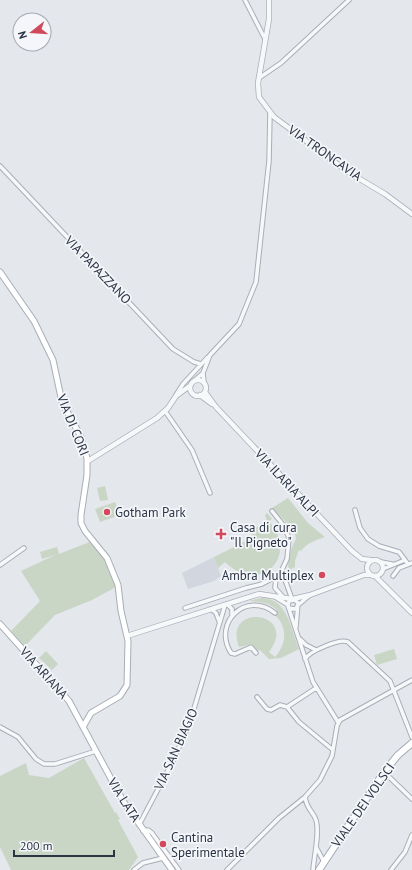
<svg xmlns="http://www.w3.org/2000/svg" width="412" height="870" font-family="'PT Sans',sans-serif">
<rect width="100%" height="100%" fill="#e4e7ec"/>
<path fill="#d2d6de" d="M 214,557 L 221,576 L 214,581 L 188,589 L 182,573 Z"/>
<path fill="#c9d6c5" d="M 105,486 L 108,500 L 100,501 L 97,488 Z
M 288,498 L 308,523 L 325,537 C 316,540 307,543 301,551 L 299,550 L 295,561 L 295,567 L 289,570 C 286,561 292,546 296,539 L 295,534 L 289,531 L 285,521 L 272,508 Z
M 115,502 L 120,515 L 100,522 L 95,509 Z
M 267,513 L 272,519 L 269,521 C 300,557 260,596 225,562 L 218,568 L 214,557 L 254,537 L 250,531 L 267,521 L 265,515 Z
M 92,541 L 107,561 L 116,587 L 92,600 L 55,615 L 24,647 L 11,631 L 40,601 L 21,571 L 55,555 L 42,559 L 40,552 L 57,547 L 59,554 Z
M 261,598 C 287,597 291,629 299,649 L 281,658 L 269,659 L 260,650 L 257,651 L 252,644 L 239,647 C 222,602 300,611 269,652 L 275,657 C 287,643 288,627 274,614 L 277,610 C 268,602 261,602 249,601 Z
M 394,649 L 397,659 L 377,665 L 374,655 Z
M 46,651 L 58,664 L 52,670 L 39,658 Z
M 84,758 L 115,813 L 116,812 L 120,819 L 118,820 L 138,857 L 129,870 L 11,870 L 0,847 L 0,776 L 26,763 L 29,775 L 49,778 Z"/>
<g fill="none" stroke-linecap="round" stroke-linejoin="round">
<defs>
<path id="minor" d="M 245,0 L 265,39
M 259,78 L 281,63 L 349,0
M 0,166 L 173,349 L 194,362 L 201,364
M 195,380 L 203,373
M 204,382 L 203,373 L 210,355 L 239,324 L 256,282 L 269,161 L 270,113
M 176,395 L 183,384 L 208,357
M 165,411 L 192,450 L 210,493
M 355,510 L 360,528 L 368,539 L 379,546 L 399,552 L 408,564
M 381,562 L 392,564
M 0,565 L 24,548
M 383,569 L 405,560
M 278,575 L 284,577 L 292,599
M 393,576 L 399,568 L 412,563
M 276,577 L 275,588 L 283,597
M 275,597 L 288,605
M 227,604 L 232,609 L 232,616
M 288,606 L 313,682 L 338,722
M 297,606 L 310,595
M 185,608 L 246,588 L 262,584 L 280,574 L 287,559 L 289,538 L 284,526 L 272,511
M 211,609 L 216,613 L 219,621
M 296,627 L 298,603 L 295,600 L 289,601 L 288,605 L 289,608 L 294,609 L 297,608
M 300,639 L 306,645 L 316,650
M 256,653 L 251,647 L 235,654 L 231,653 C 212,623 246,590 275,613
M 305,659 C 310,651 340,638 348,642 L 390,681 L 412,737
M 257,697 L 267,709 L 271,710 L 280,705 L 287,707 L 316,688
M 287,707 L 299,722 L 333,750
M 0,727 L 18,737 L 36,759 L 44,764 L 55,764 L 96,751
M 384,772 L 412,799
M 305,797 C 307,810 313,811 316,820 C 320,832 314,856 313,870
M 139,825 L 173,761 L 190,722 L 225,605
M 143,831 L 148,830 L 152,833 L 179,870
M 316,847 L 324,862
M 134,870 L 143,863 L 163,858
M 227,870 L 279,818 L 305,797 L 320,780 L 332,756 L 337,726 L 340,720 L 412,680
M 391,870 L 405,852 L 412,835"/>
<path id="tertiary" d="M 269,0 L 269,19 L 258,83 L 259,97 L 274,117 L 348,172 L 385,194 L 412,214
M190 388a8 8 0 1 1 16 0a8 8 0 1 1-16 0Z
M 205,392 L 216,407 L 352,551 L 362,559 L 371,560
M 200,395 L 212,404
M 88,461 L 157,418 L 168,408 L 176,396 L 191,385
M367 568a8 8 0 1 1 16 0a8 8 0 1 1-16 0Z
M 375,576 L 412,613
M 293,599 L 310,595 L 364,575 L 371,575
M 127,636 L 259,594 L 292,599"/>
<path id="secondary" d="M 0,272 L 34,321 L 53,360 L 62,402 L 81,437 L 87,458 L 87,475 L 81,515 L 81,523 L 85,531 L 107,558 L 118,585 L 121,611 L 128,641 L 127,685 L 120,696 L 91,713 L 83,727
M 0,624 L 69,701 L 123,801 L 172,870"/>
<path id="primary" d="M 319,870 L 384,772 L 398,755 L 412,743"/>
</defs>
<use href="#minor" stroke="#a9aeb7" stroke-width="5.5"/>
<use href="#tertiary" stroke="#a9aeb7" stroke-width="6"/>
<use href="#secondary" stroke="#a9aeb7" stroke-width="7"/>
<use href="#primary" stroke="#a3abb8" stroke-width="8"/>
<use href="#minor" stroke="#f7f8fa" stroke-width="3.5"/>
<use href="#tertiary" stroke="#f7f8fa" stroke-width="4.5"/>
<use href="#secondary" stroke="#fff" stroke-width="5"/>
<use href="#primary" stroke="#fff" stroke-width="6"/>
</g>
<g fill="#d1495b" stroke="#f4f6f9" stroke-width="1.5">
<circle cx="107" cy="512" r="4"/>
<path d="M219 528h4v4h4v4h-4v4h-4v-4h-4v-4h4z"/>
<circle cx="322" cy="575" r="4"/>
<circle cx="163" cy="844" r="4"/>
</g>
<g text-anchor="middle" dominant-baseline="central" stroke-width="3.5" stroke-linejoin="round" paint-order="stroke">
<g font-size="13" fill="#2b3445" stroke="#f4f6f9">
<text transform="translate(325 153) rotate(35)">VIA TRONCAVIA</text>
<text transform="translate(98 270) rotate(46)">VIA PAPAZZANO</text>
<text transform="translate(73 425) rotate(68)">VIA DI CORI</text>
<text transform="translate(287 483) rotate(47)">VIA ILARIA ALPI</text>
<text transform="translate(44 673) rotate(48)">VIA ARIANA</text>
<text transform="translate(176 749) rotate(-66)">VIA SAN BIAGIO</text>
<text transform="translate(124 800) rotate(58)">VIA LATA</text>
<text transform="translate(363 805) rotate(-55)">VIALE DEI VOLSCI</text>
</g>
<g font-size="13" fill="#2b3445" stroke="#f4f6f9" text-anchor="start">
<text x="115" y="512">Gotham Park</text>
<text x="230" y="527">Casa di cura<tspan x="230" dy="15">"Il Pigneto"</tspan></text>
<text x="314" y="575" text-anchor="end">Ambra Multiplex</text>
<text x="171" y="837">Cantina<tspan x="171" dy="15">Sperimentale</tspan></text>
</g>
</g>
<g transform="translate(32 32) rotate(253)"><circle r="19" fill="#f4f6f9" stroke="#a4a8b1"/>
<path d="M0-3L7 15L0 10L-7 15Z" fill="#d1495b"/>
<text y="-6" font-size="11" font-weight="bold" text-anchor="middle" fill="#2b3445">N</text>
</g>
<path d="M14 850v6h100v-6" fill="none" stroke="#2b3445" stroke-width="2"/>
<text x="20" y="850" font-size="12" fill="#2b3445" stroke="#f4f6f9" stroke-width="3" paint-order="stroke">200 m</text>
</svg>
